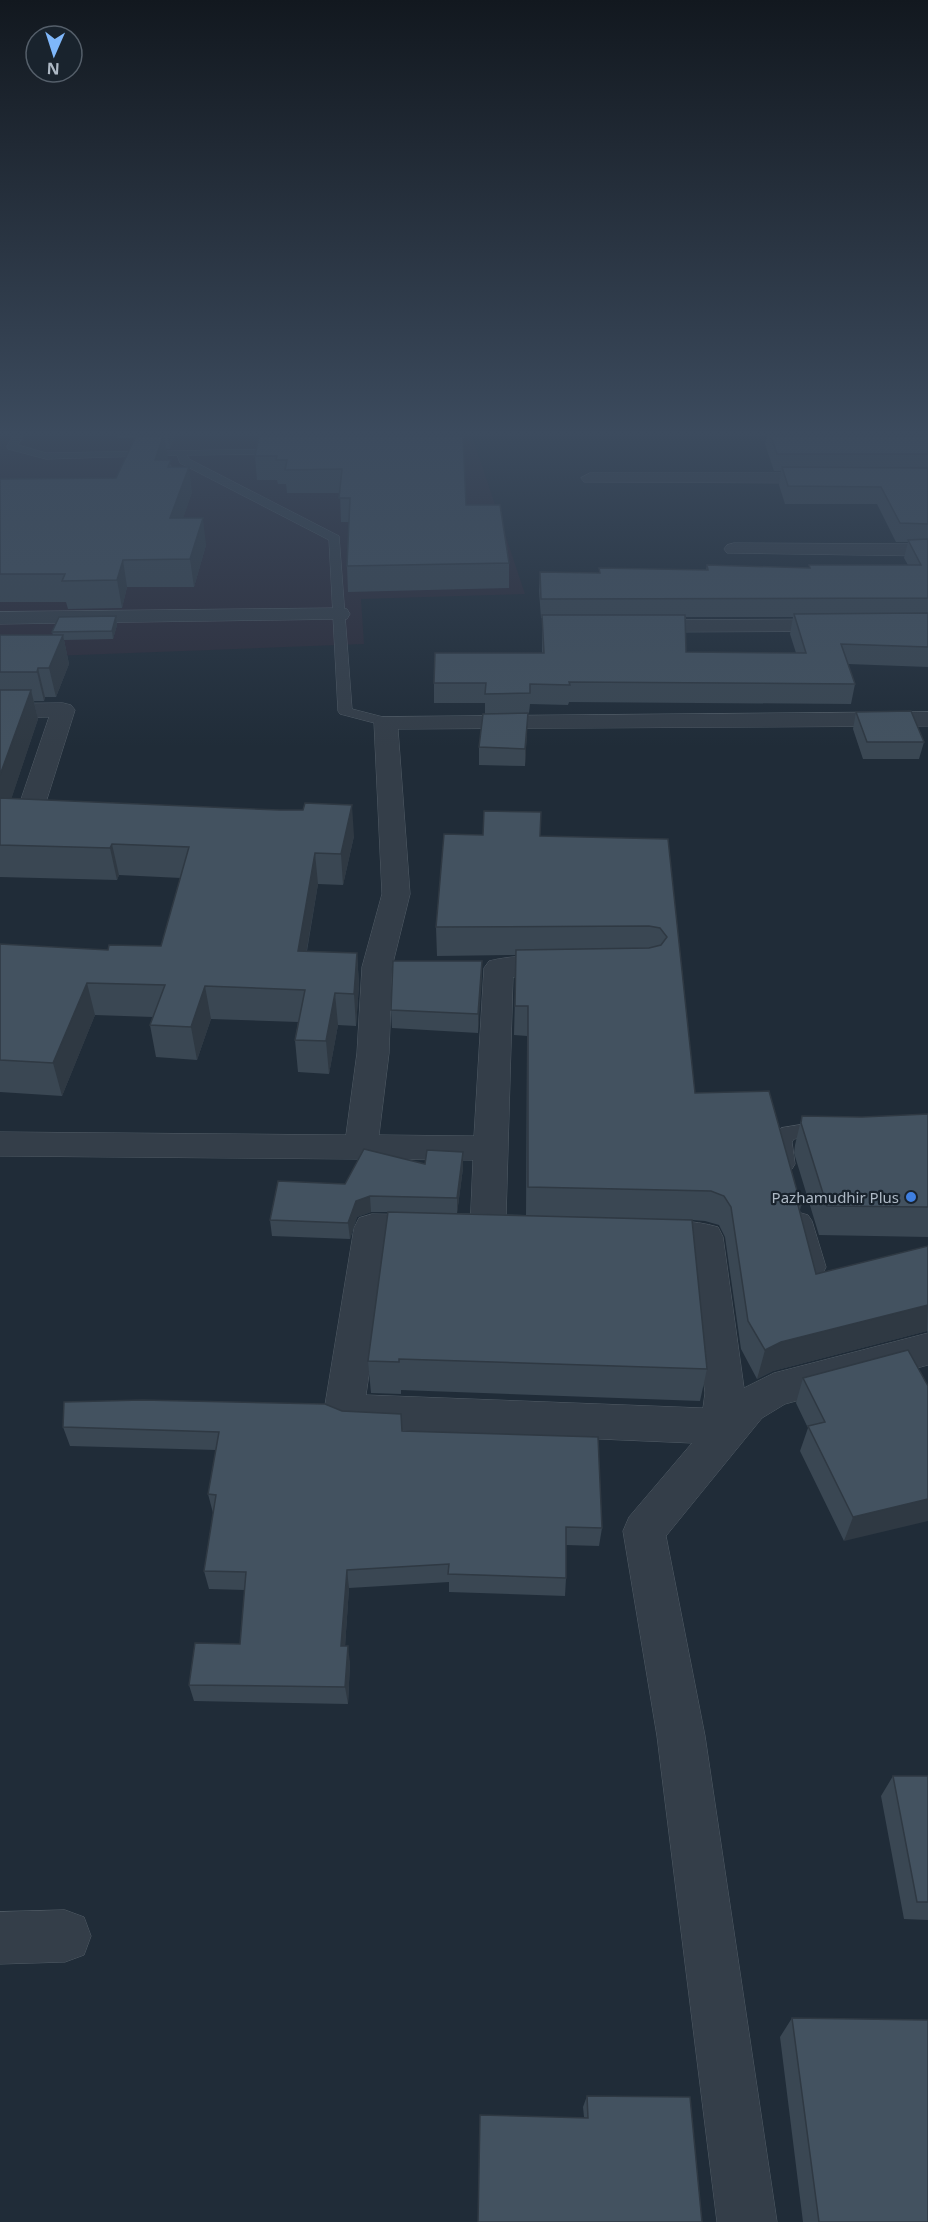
<svg xmlns="http://www.w3.org/2000/svg" width="928" height="2222" font-family="'Noto Sans',sans-serif">
<rect width="100%" height="100%" fill="#202c38"/>
<path fill="#2c2c3a" d="M 0,436 L 472,436 L 525,594 L 361,599 L 364,644 L 0,658 Z"/>
<g fill="none" stroke-linecap="round" stroke-linejoin="round">
<defs>
<path id="service" d="M 13,436 L 23,436 L 18,445 L 46,453 L 284,449 L 284,453 L 280,454 L 187,455 L 189,459 L 339,536 L 352,709 L 391,719 L 391,725 L 386,726 L 340,714 L 338,711 L 329,540 L 180,463 L 177,455 L 46,459 L 8,449 L 7,447 Z
M 823,1121 L 830,1123 L 833,1128 L 830,1133 L 794,1139 L 792,1142 L 795,1164 L 792,1169 L 785,1171 L 778,1169 L 772,1141 L 781,1128 Z
M 801,1213 L 808,1215 L 812,1221 L 826,1267 L 823,1273 L 815,1276 L 807,1273 L 804,1267 L 790,1221 L 794,1215 Z"/>
<path id="minor" d="M 590,473 L 824,473 L 833,478 L 824,483 L 584,482 L 581,478 Z
M 734,543 L 928,544 L 928,556 L 727,553 L 724,549 L 727,545 Z
M 339,608 L 347,609 L 350,614 L 347,619 L 0,624 L 0,612 Z
M 928,619 L 928,631 L 642,632 L 634,631 L 631,626 L 634,621 L 642,620 Z
M 63,703 L 71,705 L 75,710 L 42,815 L 38,821 L 0,824 L 0,808 L 18,808 L 49,717 L 0,718 L 0,704 Z
M 928,712 L 928,726 L 398,729 L 410,894 L 392,967 L 389,1053 L 379,1135 L 474,1136 L 484,968 L 489,961 C 512,955 546,954 569,960 L 574,967 L 569,974 L 513,977 L 506,1218 L 528,1222 L 533,1232 L 528,1242 C 510,1247 493,1246 475,1241 L 470,1231 L 473,1160 L 0,1156 L 0,1132 L 346,1135 L 357,1053 L 362,967 L 382,894 L 374,722 L 378,717 Z
M 372,1214 L 431,1215 L 444,1219 L 449,1229 L 444,1239 L 431,1243 L 388,1242 L 366,1395 L 703,1408 L 705,1393 L 689,1250 L 650,1249 L 637,1245 L 632,1235 L 637,1225 C 661,1218 694,1220 718,1227 L 723,1237 L 744,1388 L 774,1373 L 928,1333 L 928,1365 L 785,1404 L 762,1418 L 666,1536 L 705,1736 L 777,2222 L 717,2222 L 657,1736 L 623,1531 L 629,1517 L 692,1443 L 344,1428 L 330,1423 L 324,1411 L 354,1228 L 359,1218 Z
M 65,1910 L 84,1917 L 91,1936 L 84,1955 L 65,1962 L 0,1964 L 0,1912 Z"/>
</defs>
<use href="#service" stroke="#515c66" stroke-width="1"/>
<use href="#minor" stroke="#515c66" stroke-width="1"/>
<use href="#service" fill="#343e49" fill-rule="evenodd"/>
<use href="#minor" fill="#343e49" fill-rule="evenodd"/>
</g>
<path fill="#3a4753" fill-rule="evenodd" d="M 117,436 L 174,436 L 170,449 L 166,449 L 168,458 L 167,460 L 192,492 L 183,518 L 206,545 L 194,587 L 127,587 L 122,608 L 68,609 L 66,602 L 0,602 L 0,479 L 116,478 L 135,437 L 118,438 Z
M 259,436 L 400,436 L 400,437 L 466,505 L 509,563 L 509,588 L 348,592 L 347,566 L 349,522 L 341,522 L 340,493 L 287,493 L 286,484 L 278,484 L 277,480 L 257,480 L 255,456 Z
M 767,436 L 928,436 L 928,667 L 848,664 L 855,684 L 851,704 L 569,702 L 568,705 L 530,704 L 529,713 L 509,714 L 527,731 L 525,766 L 479,765 L 479,747 L 485,714 L 485,703 L 434,703 L 434,683 L 542,653 L 542,618 L 541,618 L 539,591 L 540,572 L 599,573 L 599,568 L 706,570 L 707,565 L 809,568 L 809,565 L 908,565 L 904,558 L 908,542 L 896,542 L 877,504 L 785,504 L 779,485 L 781,471 L 774,471 L 765,444 ZM 686,617 L 793,617 L 790,634 L 796,653 L 686,652 Z
M 116,616 L 117,625 L 113,639 L 64,640 L 69,664 L 56,697 L 45,697 L 44,701 L 34,701 L 38,719 L 11,799 L 354,836 L 343,885 L 318,884 L 307,951 L 357,953 L 359,985 L 356,1026 L 338,1025 L 329,1074 L 298,1072 L 295,1040 L 298,1022 L 211,1019 L 197,1060 L 156,1057 L 150,1025 L 153,1017 L 95,1015 L 62,1096 L 0,1092 L 0,944 L 108,950 L 161,946 L 181,878 L 119,875 L 117,880 L 0,877 L 0,635 L 53,635 L 52,632 Z
M 856,712 L 924,742 L 919,759 L 863,759 L 853,729 Z
M 540,836 L 668,839 L 695,1093 L 801,1205 L 800,1210 L 816,1274 L 928,1246 L 928,1333 L 927,1331 L 773,1371 L 757,1379 L 741,1349 L 725,1237 L 719,1225 L 705,1221 L 692,1220 L 707,1369 L 700,1401 L 401,1390 L 401,1394 L 371,1393 L 368,1361 L 388,1212 L 371,1212 L 357,1217 L 350,1239 L 272,1236 L 270,1220 L 345,1184 L 425,1164 L 463,1152 L 463,1168 L 457,1213 L 526,1215 L 527,1036 L 514,1035 L 516,955 L 437,956 L 436,927 Z
M 482,961 L 478,1033 L 392,1028 L 391,1010 Z
M 928,1114 L 928,1237 L 819,1235 L 794,1153 L 795,1145 L 802,1116 L 862,1117 Z
M 803,1378 L 928,1386 L 844,1541 L 800,1451 L 808,1428 L 796,1403 Z
M 342,1411 L 402,1431 L 602,1528 L 599,1546 L 566,1545 L 566,1578 L 565,1596 L 449,1592 L 449,1582 L 349,1588 L 345,1646 L 350,1663 L 348,1704 L 194,1701 L 189,1685 L 240,1644 L 245,1590 L 209,1589 L 204,1571 L 213,1513 L 208,1494 L 216,1450 L 70,1446 L 63,1427 Z
M 893,1776 L 928,1776 L 928,1920 L 904,1919 L 881,1796 Z
M 792,2018 L 928,2222 L 803,2222 L 780,2037 Z
M 587,2096 L 702,2222 L 584,2117 L 583,2107 Z"/>
<path fill="#2f3943" d="M 163,436 L 164,436 L 168,458 L 159,486 L 155,460 Z
M 168,436 L 174,436 L 170,449 Z
M 189,467 L 192,492 L 174,545 L 170,518 Z
M 203,518 L 206,545 L 194,587 L 190,559 Z
M 123,560 L 127,587 L 122,608 L 117,580 Z
M 116,616 L 117,625 L 113,639 L 112,631 Z
M 63,635 L 69,664 L 56,697 L 49,668 Z
M 38,668 L 45,697 L 44,701 L 37,672 Z
M 31,690 L 38,719 L 9,806 L 0,808 L 0,775 Z
M 528,713 L 527,731 L 525,766 L 525,749 Z
M 352,805 L 354,836 L 343,885 L 341,854 Z
M 112,844 L 119,875 L 117,880 L 110,848 Z
M 315,853 L 318,884 L 301,983 L 298,951 Z
M 357,953 L 359,985 L 356,1026 L 354,994 Z
M 482,961 L 482,979 L 478,1033 L 478,1014 Z
M 87,983 L 95,1015 L 62,1096 L 53,1063 Z
M 205,986 L 211,1019 L 197,1060 L 191,1027 Z
M 335,993 L 338,1025 L 329,1074 L 326,1041 Z
M 463,1152 L 463,1168 L 457,1214 L 457,1198 Z
M 370,1196 L 371,1212 L 357,1217 L 350,1239 L 348,1223 L 356,1201 Z
M 928,1305 L 927,1331 L 773,1371 L 757,1379 L 765,1350 L 781,1342 Z
M 928,1499 L 928,1521 L 844,1541 L 853,1517 Z
M 347,1570 L 349,1588 L 344,1663 L 341,1646 Z
M 348,1646 L 350,1663 L 348,1704 L 345,1687 Z"/>
<path fill="#435260" stroke="#2f3943" stroke-width="1.5" d="M 136,436 L 163,436 L 155,460 L 171,460 L 168,467 L 189,467 L 170,518 L 203,518 L 190,559 L 123,560 L 117,580 L 62,581 L 65,574 L 0,574 L 0,479 L 116,478 Z
M 259,436 L 463,436 L 466,505 L 500,505 L 509,563 L 347,566 L 350,498 L 339,498 L 342,469 L 285,470 L 287,460 L 276,460 L 277,456 L 255,456 Z
M 771,436 L 928,436 L 928,454 L 777,454 Z
M 782,467 L 928,468 L 928,524 L 900,523 L 881,487 L 788,486 Z
M 928,539 L 928,598 L 541,599 L 540,572 L 600,573 L 599,568 L 708,570 L 707,565 L 810,568 L 809,565 L 921,565 L 908,540 Z
M 928,613 L 928,647 L 841,644 L 855,684 L 569,682 L 570,685 L 530,684 L 530,693 L 485,694 L 486,683 L 434,683 L 435,653 L 544,653 L 542,615 L 685,615 L 686,652 L 806,653 L 794,614 Z
M 116,616 L 112,631 L 52,632 L 59,617 Z
M 0,635 L 63,635 L 49,668 L 38,668 L 37,672 L 0,672 Z
M 0,690 L 31,690 L 0,775 Z
M 911,711 L 924,742 L 867,742 L 856,712 Z
M 528,713 L 525,749 L 479,747 L 483,714 Z
M 0,798 L 280,810 L 303,810 L 305,803 L 352,805 L 341,854 L 315,853 L 298,951 L 357,953 L 354,994 L 335,993 L 326,1041 L 295,1040 L 305,990 L 205,986 L 191,1027 L 150,1025 L 165,985 L 87,983 L 53,1063 L 0,1060 L 0,944 L 108,950 L 109,945 L 161,946 L 189,847 L 112,844 L 110,848 L 0,845 Z
M 484,811 L 541,812 L 540,836 L 668,839 L 695,1093 L 769,1091 L 801,1205 L 798,1205 L 816,1274 L 928,1246 L 928,1305 L 781,1342 L 765,1350 L 748,1321 L 731,1207 L 724,1196 L 711,1191 L 528,1187 L 528,1006 L 515,1006 L 516,950 L 649,948 L 661,945 L 667,937 L 660,928 L 649,926 L 436,927 L 444,834 L 483,835 Z
M 393,961 L 482,961 L 478,1014 L 391,1010 Z
M 928,1114 L 928,1207 L 827,1206 L 801,1123 L 802,1116 L 862,1117 Z
M 364,1149 L 425,1164 L 427,1150 L 463,1152 L 457,1198 L 370,1196 L 356,1201 L 348,1223 L 270,1220 L 278,1181 L 345,1184 Z
M 388,1212 L 692,1220 L 707,1369 L 399,1359 L 399,1362 L 368,1361 Z
M 908,1350 L 928,1386 L 928,1499 L 853,1517 L 808,1426 L 825,1422 L 803,1378 Z
M 142,1400 L 325,1404 L 342,1411 L 401,1414 L 402,1431 L 598,1437 L 602,1528 L 566,1527 L 566,1578 L 448,1574 L 449,1564 L 347,1570 L 341,1646 L 348,1646 L 345,1687 L 189,1685 L 195,1643 L 240,1644 L 246,1572 L 204,1571 L 216,1495 L 208,1494 L 219,1432 L 63,1427 L 64,1402 Z
M 893,1776 L 928,1776 L 928,1902 L 917,1902 Z
M 792,2018 L 928,2020 L 928,2222 L 819,2222 Z
M 587,2096 L 690,2097 L 702,2222 L 478,2222 L 480,2115 L 588,2118 Z"/>
<linearGradient id="sky" x2="0" y2="1"><stop stop-color="#12181f"/><stop offset="0.58" stop-color="#3c4b5e"/><stop offset="1" stop-color="#3c4b5e" stop-opacity="0"/></linearGradient>
<rect width="928" height="747" fill="url(#sky)"/>
<circle fill="#3f7fe0" stroke="#19232d" stroke-width="2" cx="911" cy="1197" r="6"/>
<g text-anchor="middle" dominant-baseline="central" stroke-width="4.5" stroke-linejoin="round" paint-order="stroke">
<g font-size="15" fill="#aeb9c5" stroke="#19232d" text-anchor="end">
<text x="899" y="1197">Pazhamudhir Plus</text>
</g>
</g>
<g transform="translate(54 54) rotate(183)"><circle r="28" fill="#19232d" stroke="#555f6a" stroke-width="1.5"/>
<path d="M0-4.5L10 22L0 15L-10 22Z" fill="#7fb7fa"/>
<text y="-9" font-size="16" font-weight="bold" text-anchor="middle" fill="#aeb9c5">N</text>
</g>
</svg>
